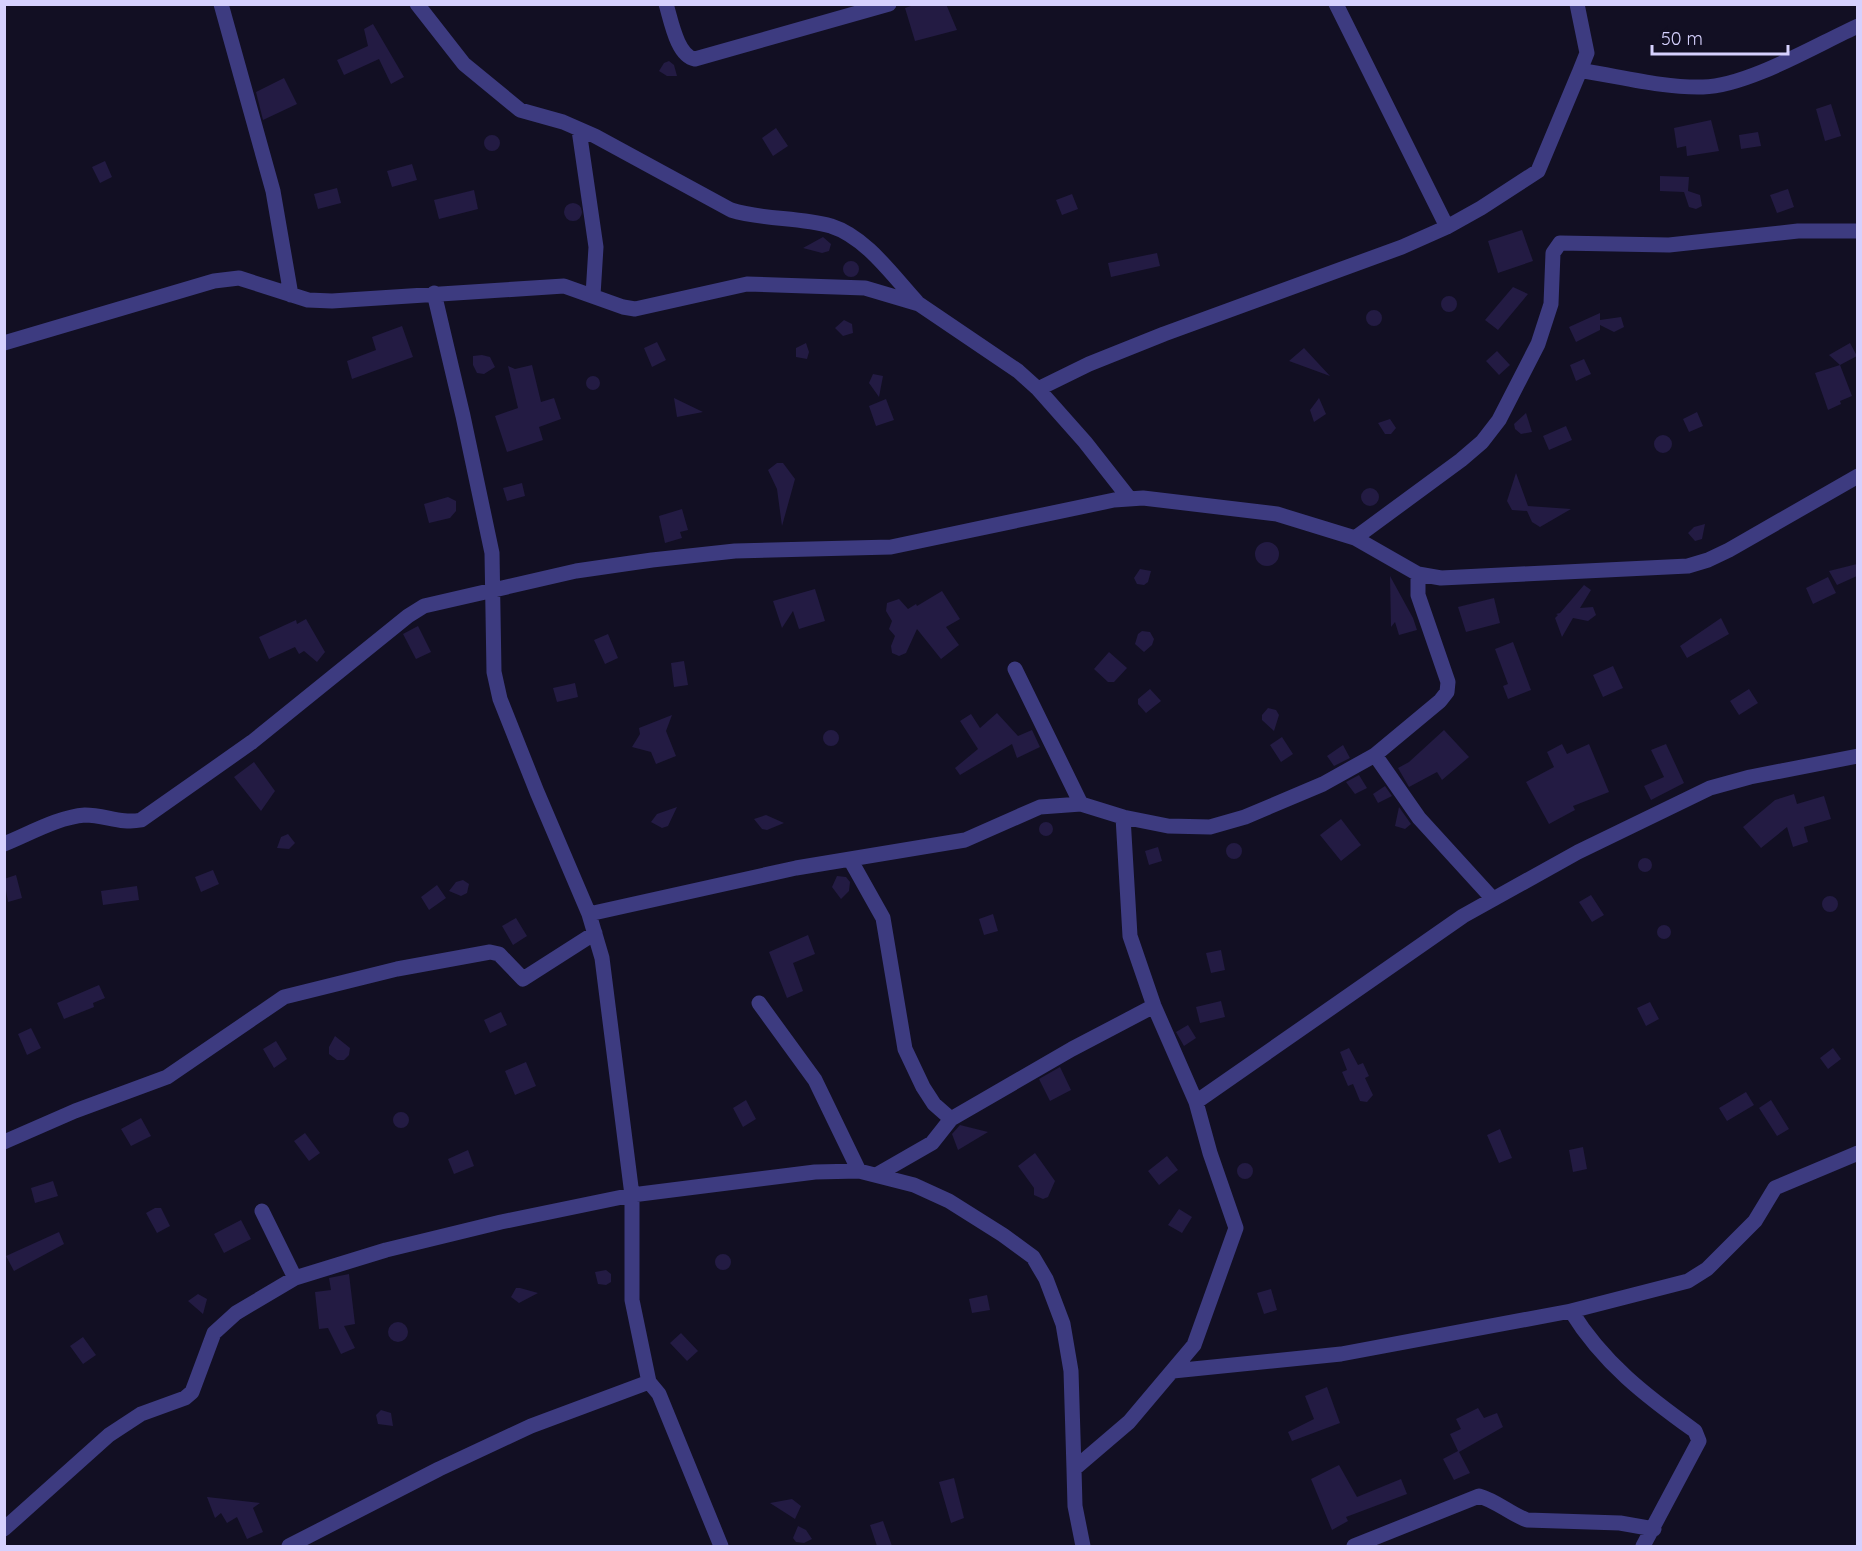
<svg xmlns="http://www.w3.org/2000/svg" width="1862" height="1551" font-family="Quicksand,sans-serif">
<rect width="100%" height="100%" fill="#120f23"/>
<path fill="#231b43" d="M 917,4 L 946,4 L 957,30 L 915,41 L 905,8 Z
M 373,24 L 404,77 L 391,84 L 379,59 L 344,75 L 337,60 L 368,46 L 364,29 Z
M 669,61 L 674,65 L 677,76 L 667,76 L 659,71 L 664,63 Z
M 284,78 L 297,104 L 263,120 L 256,92 Z
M 1831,104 L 1841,136 L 1825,141 L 1816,109 Z
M 1711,120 L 1719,151 L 1687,156 L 1686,146 L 1677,148 L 1674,128 Z
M 776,128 L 788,146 L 773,156 L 762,138 Z
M 1758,132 L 1761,146 L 1741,149 L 1739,135 Z
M484 143a8 8 0 1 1 16 0a8 8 0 1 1-16 0Z
M 105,161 L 112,177 L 100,183 L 92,167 Z
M 412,164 L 417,180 L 392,187 L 387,171 Z
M 1660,176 L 1689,177 L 1688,191 L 1700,195 L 1702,206 L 1696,209 L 1689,207 L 1684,192 L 1660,191 Z
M 337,188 L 341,203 L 318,209 L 314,194 Z
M 1788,189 L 1794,207 L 1777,213 L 1770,195 Z
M 474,190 L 478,209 L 439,219 L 434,200 Z
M 1072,194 L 1078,209 L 1062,215 L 1056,200 Z
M564 212a9 9 0 1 1 18 0a9 9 0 1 1-18 0Z
M 1522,230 L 1533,261 L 1498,273 L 1488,241 Z
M 823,237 L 831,244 L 829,251 L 822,253 L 803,248 Z
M 1157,253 L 1160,266 L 1111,277 L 1108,263 Z
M843 269a8 8 0 1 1 16 0a8 8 0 1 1-16 0Z
M 1513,287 L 1528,294 L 1498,330 L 1485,320 Z
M1441 304a8 8 0 1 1 16 0a8 8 0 1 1-16 0Z
M1366 318a8 8 0 1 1 16 0a8 8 0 1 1-16 0Z
M 1600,313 L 1600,320 L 1621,317 L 1624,327 L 1614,332 L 1600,325 L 1600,330 L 1576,342 L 1569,327 Z
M 844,320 L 852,324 L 853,333 L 843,336 L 835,328 Z
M 402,326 L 413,357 L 352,379 L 347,361 L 376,350 L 372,337 Z
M 657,342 L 666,360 L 652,367 L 644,348 Z
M 806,343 L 809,352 L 807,359 L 796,357 L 796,348 Z
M 1850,343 L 1857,356 L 1840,365 L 1852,396 L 1840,401 L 1841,404 L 1828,410 L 1815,373 L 1840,365 L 1829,355 Z
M 1304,348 L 1330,376 L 1289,361 Z
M 1497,351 L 1510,365 L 1499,375 L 1486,361 Z
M 482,355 L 490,357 L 495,367 L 484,374 L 477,373 L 473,365 L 473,356 Z
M 1584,359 L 1591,374 L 1576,381 L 1570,365 Z
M 532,365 L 541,402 L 554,398 L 561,419 L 539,427 L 543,440 L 507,452 L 495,416 L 518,408 L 508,366 L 515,369 Z
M 873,374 L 883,376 L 879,397 L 869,383 Z
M586 383a7 7 0 1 1 14 0a7 7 0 1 1-14 0Z
M 674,398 L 703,412 L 677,417 Z
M 1319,398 L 1326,414 L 1314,422 L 1310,410 Z
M 886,399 L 894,420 L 876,426 L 869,406 Z
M 1697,412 L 1703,426 L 1689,432 L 1683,419 Z
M 1526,413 L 1532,432 L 1521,434 L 1515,429 L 1514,424 Z
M 1390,419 L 1396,428 L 1391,434 L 1385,434 L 1378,423 Z
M 1566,426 L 1572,440 L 1549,450 L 1543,436 Z
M1654 444a9 9 0 1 1 18 0a9 9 0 1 1-18 0Z
M 777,463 L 783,463 L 795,479 L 782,526 L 777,489 L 768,470 Z
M 1516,473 L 1528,506 L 1571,509 L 1540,527 L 1532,522 L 1527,511 L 1512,510 L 1507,501 Z
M 522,483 L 525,496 L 507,501 L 503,488 Z
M1361 497a9 9 0 1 1 18 0a9 9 0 1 1-18 0Z
M 448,497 L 456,501 L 456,511 L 450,518 L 429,523 L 424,504 Z
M 682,509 L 688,530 L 680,532 L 682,538 L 665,543 L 659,516 Z
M 1705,524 L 1702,539 L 1695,541 L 1688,533 L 1694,527 Z
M1255 554a12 12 0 1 1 24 0a12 12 0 1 1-24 0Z
M 1857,564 L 1857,576 L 1837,585 L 1829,571 Z
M 1140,569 L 1151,571 L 1148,582 L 1144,585 L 1137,584 L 1134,578 Z
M 1390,576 L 1413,618 L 1417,630 L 1399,635 L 1395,622 L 1391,627 Z
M 1828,577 L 1836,593 L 1813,604 L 1806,588 Z
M 1584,585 L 1591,590 L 1580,608 L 1593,607 L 1596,615 L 1588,621 L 1573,618 L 1562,637 L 1555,618 L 1558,615 L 1556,614 L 1560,613 Z
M 815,589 L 825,621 L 799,629 L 793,611 L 782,628 L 773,601 Z
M 942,591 L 960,619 L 946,627 L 959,645 L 941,659 L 917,629 L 906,653 L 899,656 L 892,653 L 891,646 L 895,636 L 889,629 L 892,621 L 886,611 L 887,603 L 899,599 L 908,609 L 916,604 L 917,606 Z
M 1494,598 L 1500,623 L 1466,632 L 1458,607 Z
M 1721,618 L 1729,634 L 1687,658 L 1680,646 Z
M 306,619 L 325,652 L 317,662 L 304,651 L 299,654 L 295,647 L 269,659 L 259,637 L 296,620 L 297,624 Z
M 418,626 L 431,652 L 416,659 L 403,634 Z
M 1142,631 L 1150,632 L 1154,639 L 1152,645 L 1144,652 L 1135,644 L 1138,634 Z
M 608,634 L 618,658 L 605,664 L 594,640 Z
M 1513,642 L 1531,690 L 1508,699 L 1503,686 L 1508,684 L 1495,649 Z
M 1109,652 L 1127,668 L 1114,682 L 1108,682 L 1094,669 Z
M 684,661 L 688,685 L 674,687 L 671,663 Z
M 1613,666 L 1623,688 L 1603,697 L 1593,675 Z
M 575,683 L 578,697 L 557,702 L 553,688 Z
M 1150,689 L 1161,701 L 1146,713 L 1138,704 L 1138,699 Z
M 1749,689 L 1758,703 L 1739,715 L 1730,701 Z
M 1268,708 L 1276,710 L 1279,715 L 1274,731 L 1262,720 L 1262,715 Z
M 997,713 L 1018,736 L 1032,730 L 1040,747 L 1017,758 L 1012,744 L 960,775 L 955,768 L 978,749 L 960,721 L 971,714 L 980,728 Z
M 672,715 L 666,731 L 676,756 L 656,764 L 651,752 L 632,747 L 640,734 L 639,728 Z
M 1444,730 L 1469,757 L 1442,780 L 1437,772 L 1409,787 L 1398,768 L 1409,762 Z
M823 738a8 8 0 1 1 16 0a8 8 0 1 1-16 0Z
M 1282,737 L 1293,754 L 1281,762 L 1270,745 Z
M 1562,744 L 1567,754 L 1589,744 L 1609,792 L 1573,806 L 1575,810 L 1549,824 L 1526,782 L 1554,767 L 1547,752 Z
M 1666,744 L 1684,783 L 1651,800 L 1644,786 L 1664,777 L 1651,750 Z
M 1343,745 L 1350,758 L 1334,766 L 1327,756 Z
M 254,762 L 275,791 L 261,811 L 234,777 Z
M 1359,775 L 1367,788 L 1355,794 L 1346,782 Z
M 1385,786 L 1392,796 L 1378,803 L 1373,794 Z
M 1794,794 L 1797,804 L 1824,796 L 1831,819 L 1804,827 L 1808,842 L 1793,847 L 1787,827 L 1761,848 L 1743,827 L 1775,800 Z
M 677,807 L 668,826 L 662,828 L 651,822 L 657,814 Z
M 1399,807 L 1411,824 L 1405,829 L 1395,826 Z
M 766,815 L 784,823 L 767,830 L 762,829 L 754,819 Z
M 1341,819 L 1361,845 L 1341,861 L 1320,835 Z
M1039 829a7 7 0 1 1 14 0a7 7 0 1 1-14 0Z
M 288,834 L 295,843 L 289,849 L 277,848 L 281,837 Z
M1226 851a8 8 0 1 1 16 0a8 8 0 1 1-16 0Z
M 1158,847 L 1162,861 L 1149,865 L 1145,851 Z
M1638 865a7 7 0 1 1 14 0a7 7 0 1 1-14 0Z
M 213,870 L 219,884 L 201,892 L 195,877 Z
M 16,875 L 22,898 L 8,902 L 4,879 Z
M 837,876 L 846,877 L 850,882 L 849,891 L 841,899 L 832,887 Z
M 463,880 L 469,884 L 467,893 L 461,896 L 449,891 L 456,882 Z
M 437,885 L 446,898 L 429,910 L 421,897 Z
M 137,886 L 139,900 L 103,905 L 101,891 Z
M 1591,895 L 1604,915 L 1592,922 L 1579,902 Z
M1822 904a8 8 0 1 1 16 0a8 8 0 1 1-16 0Z
M 993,914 L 998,931 L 984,935 L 979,919 Z
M 516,918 L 527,936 L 513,945 L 502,926 Z
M1657 932a7 7 0 1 1 14 0a7 7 0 1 1-14 0Z
M 808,935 L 815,954 L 793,963 L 803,991 L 787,998 L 769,952 Z
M 1221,950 L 1225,970 L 1211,973 L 1206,953 Z
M 99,985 L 105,998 L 93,1003 L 94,1007 L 64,1019 L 57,1003 Z
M 1221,1001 L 1225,1017 L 1200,1023 L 1196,1007 Z
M 1650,1002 L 1659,1019 L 1646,1026 L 1637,1008 Z
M 501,1012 L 507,1025 L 490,1033 L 484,1020 Z
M 1188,1025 L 1196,1038 L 1184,1046 L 1176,1032 Z
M 31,1028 L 41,1048 L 27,1055 L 18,1034 Z
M 335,1036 L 350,1048 L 349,1055 L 344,1060 L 337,1060 L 329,1054 L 329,1047 Z
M 276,1041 L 287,1059 L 274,1068 L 263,1049 Z
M 1349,1048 L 1358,1065 L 1363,1063 L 1369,1076 L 1365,1078 L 1373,1095 L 1367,1102 L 1360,1101 L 1353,1084 L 1348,1086 L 1342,1072 L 1347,1070 L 1340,1052 Z
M 1833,1048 L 1841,1059 L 1828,1069 L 1820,1058 Z
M 526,1062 L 536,1086 L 515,1095 L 505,1071 Z
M 1060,1067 L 1071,1090 L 1050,1101 L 1039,1079 Z
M 1746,1092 L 1754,1105 L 1727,1121 L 1719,1108 Z
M 746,1100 L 756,1119 L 743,1127 L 733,1108 Z
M 1771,1100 L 1789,1129 L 1777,1136 L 1759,1108 Z
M393 1120a8 8 0 1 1 16 0a8 8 0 1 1-16 0Z
M 141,1118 L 151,1136 L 131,1146 L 121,1129 Z
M 960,1125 L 988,1132 L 958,1150 L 952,1134 Z
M 1500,1129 L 1512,1158 L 1499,1163 L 1487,1135 Z
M 305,1133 L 320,1153 L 309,1161 L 294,1141 Z
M 1583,1147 L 1587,1169 L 1573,1172 L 1569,1150 Z
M 468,1150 L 474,1166 L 454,1174 L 448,1159 Z
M 1035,1153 L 1055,1181 L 1048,1197 L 1043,1199 L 1034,1195 L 1034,1188 L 1018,1166 Z
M 1167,1156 L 1178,1170 L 1159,1185 L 1148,1171 Z
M1237 1171a8 8 0 1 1 16 0a8 8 0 1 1-16 0Z
M 53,1181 L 58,1196 L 35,1203 L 31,1188 Z
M 155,1208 L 161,1208 L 170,1226 L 157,1233 L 146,1213 Z
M 1179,1209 L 1192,1217 L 1182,1233 L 1168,1225 Z
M 241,1220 L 251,1239 L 224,1253 L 214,1234 Z
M 59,1232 L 64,1244 L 14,1271 L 6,1256 Z
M715 1262a8 8 0 1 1 16 0a8 8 0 1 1-16 0Z
M 606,1270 L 611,1274 L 611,1282 L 606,1285 L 598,1284 L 595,1272 Z
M 349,1274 L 355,1324 L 344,1326 L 355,1348 L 341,1354 L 328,1328 L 319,1329 L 315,1292 L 331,1290 L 329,1278 Z
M 516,1288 L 520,1288 L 538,1293 L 519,1303 L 511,1297 Z
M 1271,1289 L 1277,1310 L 1264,1314 L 1257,1293 Z
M 198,1294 L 207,1299 L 203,1314 L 188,1301 Z
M 987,1295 L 990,1310 L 972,1313 L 969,1299 Z
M388 1332a10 10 0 1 1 20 0a10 10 0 1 1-20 0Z
M 681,1333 L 698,1351 L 687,1361 L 670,1343 Z
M 83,1337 L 96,1355 L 83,1364 L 70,1346 Z
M 1327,1387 L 1340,1423 L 1292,1441 L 1288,1432 L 1314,1419 L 1305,1396 Z
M 1478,1408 L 1484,1418 L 1497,1413 L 1503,1427 L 1459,1452 L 1470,1473 L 1454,1480 L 1443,1459 L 1458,1451 L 1450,1434 L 1461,1429 L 1456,1419 Z
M 381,1410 L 391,1413 L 393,1426 L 378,1424 L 376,1415 Z
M 1339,1465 L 1357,1497 L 1401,1479 L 1407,1494 L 1346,1517 L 1348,1521 L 1332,1530 L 1311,1479 Z
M 954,1478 L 964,1518 L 951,1523 L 939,1482 Z
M 207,1497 L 260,1503 L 253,1508 L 263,1532 L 247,1539 L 237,1517 L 227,1523 L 221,1513 L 215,1518 Z
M 792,1499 L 801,1506 L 795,1519 L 770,1503 Z
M 883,1521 L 892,1546 L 877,1546 L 870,1525 Z
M 798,1526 L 806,1530 L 812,1539 L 804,1543 L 796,1542 L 793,1538 Z"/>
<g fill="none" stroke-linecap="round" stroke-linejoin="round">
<path stroke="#3d3b80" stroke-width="15" d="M 221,4 L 273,191 L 291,295
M 417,4 L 464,64 L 520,110 L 563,122 L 595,136 L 731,210 C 763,220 798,217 831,226 C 866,237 893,276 917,302
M 666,4 C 671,20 677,56 695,59 L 889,4
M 1336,4 L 1447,227
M 1577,4 L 1587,53 L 1579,73
M 579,130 L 596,247 L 593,295
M 434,293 L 463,416 L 492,553 L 494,672 L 500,699 L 537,792 L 589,914 L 602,958 L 632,1195 L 632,1300 L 649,1382 L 659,1394 L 721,1546
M 4,343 L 214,281 L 239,278 L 308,300 L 332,301 L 564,286 L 623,307 L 635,309 L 747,284 L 865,288 L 919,304 L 1018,371 L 1038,389 L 1085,442 L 1129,498
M 1038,389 L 1089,364 L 1164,334 L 1402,247 L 1447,227 L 1481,208 L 1538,171 L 1579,73 L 1584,71 C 1622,77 1664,88 1703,87 C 1748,86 1816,45 1858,26
M 1355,538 L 1461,460 L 1482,442 L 1499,420 L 1538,344 L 1551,304 L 1553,253 L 1560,243 L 1669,245 L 1798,231 L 1858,231
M 1015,669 L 1081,804 L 1123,817 L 1130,936 L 1154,1006 L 1196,1102 L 1210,1153 L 1236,1228 L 1194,1345 L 1129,1422 L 1074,1469 L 1075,1506 L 1083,1546
M 1375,755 L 1419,818 L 1492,898
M 1123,817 L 1168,826 L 1210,827 L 1245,817 L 1323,784 L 1375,755 L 1440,701 L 1447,692 L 1448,682 L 1418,595 L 1418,574
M 4,844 C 29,834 58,817 85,815 C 105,815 121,824 141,820 L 252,742 L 408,616 L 424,606 L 576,571 L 652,560 L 735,551 L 891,547 L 1114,500 L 1143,498 L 1277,514 L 1355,538 L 1418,574 L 1441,578 L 1688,566 L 1708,560 L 1729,550 L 1858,476
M 851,861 L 883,918 L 905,1049 L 923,1087 L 934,1104 L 951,1119
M 589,914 L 796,868 L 965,840 L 1040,807 L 1081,804
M 759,1003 L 815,1080 L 859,1171
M 1196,1102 L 1463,916 L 1578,852 L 1710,788 L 1750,777 L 1858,756
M 4,1142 L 75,1111 L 167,1077 L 284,997 L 397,969 L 490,952 L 499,954 L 523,979 L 595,933
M 878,1174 L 932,1143 L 951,1119 L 1072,1049 L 1154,1006
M 262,1211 L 295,1278
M 1571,1311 C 1603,1363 1646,1396 1695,1431 L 1699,1441 L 1643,1546
M 1173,1371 L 1341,1354 L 1571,1311 L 1688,1281 L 1707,1269 L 1755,1221 L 1775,1188 L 1858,1153
M 4,1529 L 109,1435 L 141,1414 L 185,1398 L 192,1392 L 214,1333 L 236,1313 L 295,1278 L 386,1250 L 501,1222 L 632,1195 L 815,1172 L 859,1171 L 914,1185 L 949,1201 L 1003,1235 L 1033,1257 L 1046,1279 L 1063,1324 L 1071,1371 L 1074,1469
M 289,1546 L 439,1469 L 531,1426 L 649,1382
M 1354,1546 L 1479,1496 C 1497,1501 1510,1514 1527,1520 L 1620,1523 L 1654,1529"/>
</g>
<rect width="1862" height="1551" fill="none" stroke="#d6d1fe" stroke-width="12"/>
<path d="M1652 45v9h136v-9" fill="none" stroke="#d6d1fe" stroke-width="3"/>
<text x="1661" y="45" font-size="18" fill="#d6d1fe" stroke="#120f23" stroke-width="4.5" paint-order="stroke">50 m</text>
</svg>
